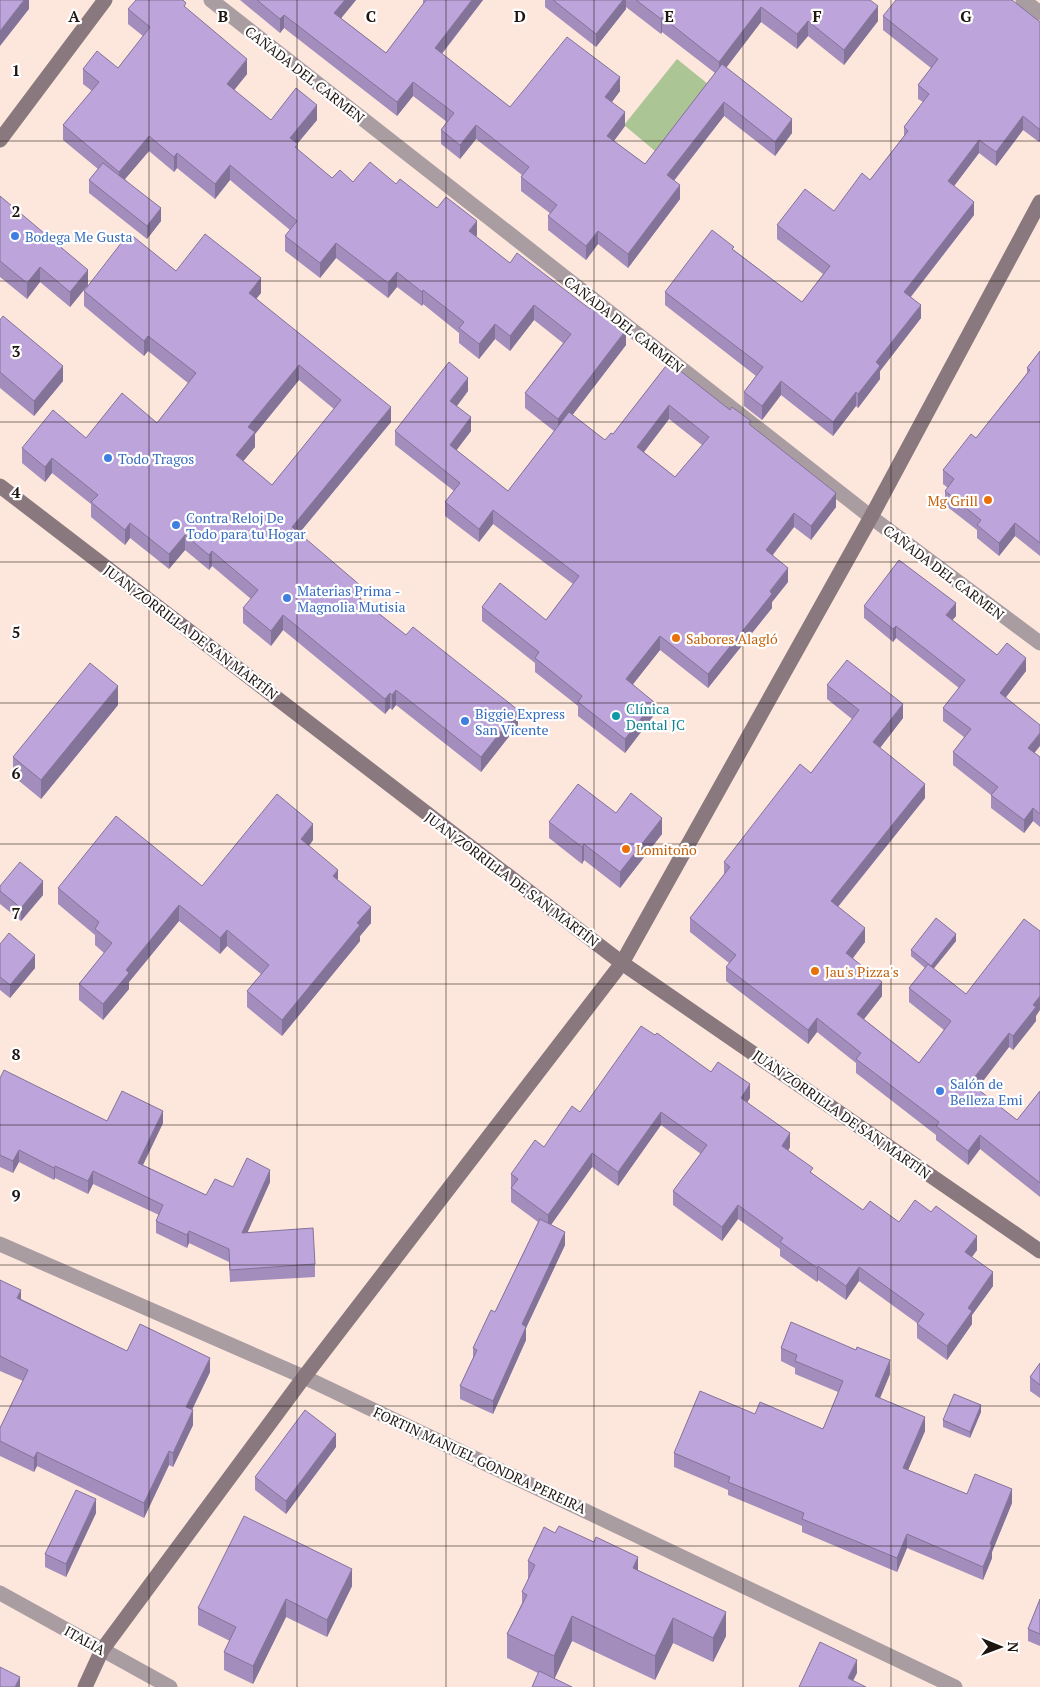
<svg xmlns="http://www.w3.org/2000/svg" width="1040" height="1687" font-family="'PT Serif',serif">
<rect width="100%" height="100%" fill="#fde7dd"/>
<path fill="#abc694" d="M 677,59 L 708,84 L 655,151 L 624,125 Z"/>
<g fill="none" stroke-linecap="round" stroke-linejoin="round">
<path stroke="#aa9da2" stroke-width="15" d="M 211,0 L 871,517 L 1040,643
M 1023,0 L 1040,13
M 0,1244 L 304,1377 L 955,1687
M 0,1593 L 170,1687"/>
<path stroke="#89787e" stroke-width="15" d="M 0,140 L 105,0
M 0,486 L 622,963 L 1040,1251
M 85,1687 L 102,1650 L 304,1377 L 622,963 L 871,517 L 1040,202"/>
</g>
<path fill="#a38dbc" fill-rule="evenodd" d="M 240,0 L 356,0 L 341,18 L 386,53 L 423,5 L 423,0 L 483,0 L 442,54 L 510,107 L 620,91 L 612,102 L 625,126 L 614,141 L 645,164 L 715,73 L 662,32 L 661,34 L 626,7 L 626,9 L 596,47 L 545,7 L 545,0 L 870,0 L 878,21 L 844,65 L 808,36 L 797,49 L 761,22 L 726,68 L 792,133 L 775,156 L 724,116 L 674,181 L 680,199 L 628,268 L 598,244 L 586,260 L 548,230 L 548,216 L 551,214 L 521,191 L 521,177 L 522,175 L 476,139 L 460,159 L 441,144 L 441,130 L 447,122 L 413,96 L 397,116 L 284,28 L 280,33 Z
M 186,8 L 247,74 L 234,90 L 271,120 L 317,120 L 298,143 L 298,150 L 332,178 L 353,182 L 396,184 L 437,208 L 477,235 L 476,237 L 510,263 L 626,345 L 572,415 L 605,440 L 613,434 L 669,362 L 751,426 L 836,507 L 811,540 L 794,527 L 773,555 L 788,582 L 772,602 L 772,608 L 708,688 L 660,650 L 633,684 L 654,715 L 625,753 L 578,716 L 578,706 L 535,672 L 535,663 L 482,621 L 482,607 L 546,620 L 573,584 L 493,524 L 479,542 L 445,516 L 445,502 L 454,491 L 395,445 L 395,431 L 468,391 L 457,406 L 471,431 L 456,450 L 508,491 L 554,431 L 525,408 L 525,393 L 563,343 L 534,320 L 510,351 L 495,339 L 479,359 L 459,343 L 459,333 L 423,304 L 422,306 L 397,287 L 388,298 L 336,258 L 320,278 L 285,251 L 285,236 L 290,230 L 230,180 L 215,199 L 177,168 L 174,172 L 149,151 L 125,179 L 161,221 L 147,239 L 89,193 L 89,180 L 98,169 L 63,140 L 63,125 L 92,91 L 83,84 L 83,69 L 118,68 L 143,36 L 128,24 L 128,9 ZM 669,419 L 702,445 L 675,477 L 644,452 Z
M 883,16 L 1040,22 L 1040,141 L 1039,142 L 1023,130 L 996,166 L 979,153 L 954,186 L 974,215 L 911,297 L 921,318 L 880,371 L 880,379 L 858,408 L 856,406 L 833,436 L 781,395 L 762,420 L 744,406 L 744,392 L 756,376 L 665,305 L 665,292 L 734,250 L 802,302 L 823,274 L 777,239 L 777,225 L 834,211 L 870,180 L 904,136 L 904,127 L 923,102 L 918,99 L 918,85 L 931,68 L 883,30 Z
M 0,196 L 88,285 L 70,307 L 40,282 L 27,299 L 0,277 Z
M 176,271 L 261,293 L 256,298 L 391,422 L 299,533 L 361,599 L 518,725 L 481,772 L 396,705 L 392,710 L 390,708 L 385,714 L 283,630 L 271,646 L 243,623 L 243,608 L 251,599 L 212,566 L 209,570 L 185,550 L 169,569 L 130,538 L 125,545 L 91,517 L 91,504 L 52,473 L 45,482 L 22,463 L 22,448 L 86,438 L 157,423 L 188,383 L 148,351 L 144,356 L 84,306 L 84,291 ZM 299,380 L 334,409 L 272,485 L 243,461 L 255,447 L 255,434 Z
M 0,320 L 63,381 L 34,416 L 0,388 Z
M 1040,351 L 1040,556 L 1015,536 L 999,556 L 977,538 L 977,530 L 945,505 L 945,491 L 948,488 L 943,484 L 943,470 L 976,438 L 1027,373 L 1027,368 Z
M 864,606 L 956,616 L 952,620 L 997,655 L 1026,671 L 1006,697 L 1035,753 L 1040,757 L 1040,827 L 1033,821 L 1024,833 L 991,808 L 991,795 L 953,765 L 953,752 L 964,737 L 943,721 L 943,708 L 959,688 L 896,638 L 893,642 L 864,618 Z
M 827,685 L 903,718 L 880,748 L 925,798 L 838,907 L 865,942 L 853,958 L 882,996 L 864,1019 L 919,1063 L 944,1030 L 909,1002 L 909,988 L 925,968 L 911,956 L 911,950 L 956,941 L 933,969 L 966,994 L 1036,1016 L 1036,1021 L 1013,1050 L 1009,1047 L 977,1089 L 1017,1120 L 1040,1091 L 1040,1197 L 980,1149 L 968,1165 L 936,1140 L 936,1135 L 856,1073 L 856,1063 L 817,1032 L 808,1044 L 726,981 L 726,967 L 729,963 L 690,932 L 690,918 L 724,874 L 724,862 L 811,773 L 852,719 L 827,699 Z
M 118,705 L 41,799 L 13,776 L 13,757 Z
M 616,813 L 662,834 L 620,888 L 584,860 L 582,864 L 549,838 L 549,822 Z
M 313,840 L 309,846 L 338,880 L 371,923 L 360,936 L 360,941 L 282,1036 L 247,1007 L 247,991 L 261,974 L 227,946 L 220,954 L 179,921 L 129,982 L 129,989 L 103,1020 L 79,1000 L 79,984 L 104,953 L 95,945 L 95,935 L 58,904 L 58,888 L 202,886 Z
M 0,886 L 43,895 L 21,921 L 0,904 Z
M 0,944 L 35,968 L 10,998 L 0,990 Z
M 655,1035 L 750,1098 L 747,1102 L 790,1147 L 788,1151 L 813,1174 L 863,1210 L 899,1222 L 977,1250 L 972,1257 L 993,1286 L 972,1315 L 972,1324 L 947,1360 L 917,1338 L 917,1323 L 859,1281 L 846,1300 L 818,1280 L 817,1282 L 780,1256 L 780,1249 L 738,1219 L 722,1241 L 673,1205 L 673,1191 L 701,1154 L 661,1125 L 618,1186 L 592,1167 L 551,1225 L 565,1245 L 526,1328 L 526,1340 L 493,1414 L 460,1399 L 460,1386 L 473,1358 L 473,1348 L 495,1312 L 538,1222 L 511,1202 L 511,1174 L 544,1147 L 580,1112 Z
M 0,1078 L 107,1121 L 163,1123 L 143,1165 L 206,1195 L 233,1187 L 270,1182 L 247,1232 L 315,1264 L 315,1277 L 230,1282 L 229,1262 L 189,1243 L 187,1248 L 156,1233 L 156,1221 L 159,1215 L 93,1184 L 88,1194 L 55,1178 L 54,1180 L 19,1162 L 13,1173 L 0,1167 Z
M 0,1280 L 21,1299 L 127,1351 L 210,1372 L 192,1410 L 193,1425 L 173,1467 L 169,1465 L 144,1518 L 37,1466 L 34,1472 L 0,1456 L 0,1428 L 23,1381 L 0,1371 Z
M 781,1348 L 890,1374 L 880,1398 L 925,1431 L 908,1470 L 967,1494 L 1012,1503 L 992,1552 L 992,1558 L 983,1580 L 907,1548 L 897,1572 L 802,1532 L 802,1526 L 728,1495 L 728,1490 L 674,1467 L 674,1453 L 755,1414 L 823,1429 L 838,1392 L 795,1374 L 795,1368 L 781,1361 Z
M 1040,1363 L 1040,1398 L 1030,1391 L 1030,1377 Z
M 981,1412 L 970,1438 L 943,1427 L 943,1420 Z
M 336,1447 L 286,1514 L 255,1490 L 255,1477 Z
M 96,1513 L 66,1577 L 45,1567 L 45,1554 Z
M 555,1533 L 638,1570 L 726,1636 L 713,1662 L 673,1643 L 655,1680 L 572,1641 L 554,1678 L 538,1673 L 507,1658 L 507,1634 L 522,1603 L 522,1592 L 528,1581 L 528,1561 Z
M 352,1586 L 327,1637 L 286,1617 L 253,1684 L 224,1670 L 224,1652 L 230,1641 L 198,1625 L 198,1608 Z
M 1040,1599 L 1040,1646 L 1028,1641 L 1028,1629 Z"/>
<path fill="#847399" d="M 24,0 L 29,0 L 29,9 L 0,46 L 0,31 Z
M 345,0 L 356,0 L 334,27 L 334,13 Z
M 472,0 L 483,0 L 435,62 L 435,48 Z
M 623,0 L 626,0 L 626,9 L 596,47 L 596,34 Z
M 878,6 L 878,21 L 844,65 L 844,50 Z
M 761,7 L 761,22 L 719,77 L 719,62 Z
M 284,15 L 284,28 L 280,33 L 280,19 Z
M 662,17 L 662,32 L 661,34 L 661,19 Z
M 808,21 L 808,36 L 797,49 L 797,34 Z
M 247,59 L 247,74 L 227,99 L 227,84 Z
M 620,77 L 620,91 L 605,111 L 605,97 Z
M 413,82 L 413,96 L 397,116 L 397,102 Z
M 724,102 L 724,116 L 667,189 L 667,175 Z
M 317,105 L 317,120 L 290,152 L 290,138 Z
M 625,112 L 625,126 L 607,150 L 607,136 Z
M 1023,116 L 1023,130 L 996,166 L 996,152 Z
M 792,119 L 792,133 L 775,156 L 775,142 Z
M 476,125 L 476,139 L 460,159 L 460,145 Z
M 1040,127 L 1040,141 L 1039,142 L 1039,129 Z
M 149,136 L 149,151 L 119,186 L 119,172 Z
M 979,140 L 979,153 L 948,194 L 948,181 Z
M 177,153 L 177,168 L 174,172 L 174,157 Z
M 230,165 L 230,180 L 215,199 L 215,184 Z
M 680,185 L 680,199 L 628,268 L 628,254 Z
M 974,202 L 974,215 L 904,305 L 904,292 Z
M 161,208 L 161,221 L 147,239 L 147,226 Z
M 477,221 L 477,235 L 469,246 L 469,231 Z
M 598,231 L 598,244 L 586,260 L 586,246 Z
M 336,243 L 336,258 L 320,278 L 320,263 Z
M 40,267 L 40,282 L 27,299 L 27,283 Z
M 88,270 L 88,285 L 70,307 L 70,292 Z
M 397,272 L 397,287 L 388,298 L 388,283 Z
M 261,278 L 261,293 L 249,308 L 249,293 Z
M 423,290 L 423,304 L 422,306 L 422,292 Z
M 534,305 L 534,320 L 510,351 L 510,336 Z
M 921,305 L 921,318 L 880,371 L 880,379 L 858,408 L 858,394 L 876,362 Z
M 495,324 L 495,339 L 479,359 L 479,344 Z
M 626,330 L 626,345 L 558,434 L 558,419 Z
M 148,336 L 148,351 L 144,356 L 144,341 Z
M 299,365 L 299,380 L 255,434 L 255,447 L 236,470 L 236,455 L 248,427 Z
M 63,366 L 63,381 L 34,416 L 34,401 Z
M 468,378 L 468,391 L 450,415 L 450,401 Z
M 781,381 L 781,395 L 762,420 L 762,406 Z
M 856,392 L 856,406 L 833,436 L 833,422 Z
M 669,405 L 669,419 L 637,461 L 637,447 Z
M 391,407 L 391,422 L 292,542 L 292,527 Z
M 471,417 L 471,431 L 450,459 L 450,445 Z
M 52,458 L 52,473 L 45,482 L 45,467 Z
M 836,493 L 836,507 L 811,540 L 811,526 Z
M 493,510 L 493,524 L 479,542 L 479,529 Z
M 794,513 L 794,527 L 766,563 L 766,550 Z
M 130,523 L 130,538 L 125,545 L 125,530 Z
M 1015,523 L 1015,536 L 999,556 L 999,543 Z
M 185,535 L 185,550 L 169,569 L 169,554 Z
M 212,551 L 212,566 L 209,570 L 209,555 Z
M 788,568 L 788,582 L 772,602 L 772,608 L 708,688 L 708,674 Z
M 361,586 L 361,601 L 354,594 Z
M 956,603 L 956,616 L 946,628 L 946,615 Z
M 283,615 L 283,630 L 271,646 L 271,631 Z
M 896,626 L 896,638 L 893,642 L 893,629 Z
M 660,636 L 660,650 L 626,693 L 626,679 Z
M 1026,658 L 1026,671 L 1000,705 L 1000,693 Z
M 118,686 L 118,705 L 41,799 L 41,780 Z
M 396,690 L 396,705 L 392,710 L 392,695 Z
M 390,693 L 390,708 L 385,714 L 385,699 Z
M 654,702 L 654,715 L 625,753 L 625,739 Z
M 903,704 L 903,718 L 873,757 L 873,742 Z
M 518,710 L 518,725 L 481,772 L 481,757 Z
M 1040,733 L 1040,746 L 1028,761 L 1028,748 Z
M 925,784 L 925,798 L 831,915 L 831,901 Z
M 1033,808 L 1033,821 L 1024,833 L 1024,820 Z
M 662,818 L 662,834 L 620,888 L 620,872 Z
M 313,824 L 313,840 L 301,855 L 301,839 Z
M 584,844 L 584,860 L 582,864 L 582,847 Z
M 338,870 L 338,886 L 333,876 Z
M 43,881 L 43,895 L 21,921 L 21,908 Z
M 179,905 L 179,921 L 129,982 L 129,989 L 103,1020 L 103,1004 L 126,970 Z
M 371,907 L 371,923 L 360,936 L 360,941 L 282,1036 L 282,1020 L 357,923 Z
M 865,928 L 865,942 L 846,967 L 846,953 Z
M 227,930 L 227,946 L 220,954 L 220,938 Z
M 956,934 L 956,941 L 931,972 L 931,966 Z
M 35,955 L 35,968 L 10,998 L 10,985 Z
M 882,982 L 882,996 L 857,1028 L 857,1014 Z
M 1040,996 L 1040,1010 L 1036,1016 L 1036,1021 L 1013,1050 L 1013,1036 L 1033,1005 Z
M 817,1018 L 817,1032 L 808,1044 L 808,1030 Z
M 1009,1033 L 1009,1047 L 970,1098 L 970,1083 Z
M 750,1084 L 750,1098 L 741,1112 L 741,1098 Z
M 163,1111 L 163,1123 L 138,1175 L 138,1163 Z
M 661,1112 L 661,1125 L 618,1186 L 618,1172 Z
M 790,1133 L 790,1147 L 782,1160 L 782,1146 Z
M 980,1135 L 980,1149 L 968,1165 L 968,1151 Z
M 19,1150 L 19,1162 L 13,1173 L 13,1161 Z
M 592,1153 L 592,1167 L 548,1229 L 548,1215 Z
M 55,1166 L 55,1178 L 54,1180 L 54,1168 Z
M 270,1170 L 270,1182 L 242,1245 L 242,1233 Z
M 93,1171 L 93,1184 L 88,1194 L 88,1181 Z
M 738,1205 L 738,1219 L 722,1241 L 722,1227 Z
M 189,1231 L 189,1243 L 187,1248 L 187,1235 Z
M 565,1232 L 565,1245 L 526,1328 L 526,1340 L 493,1414 L 493,1401 L 522,1324 Z
M 977,1236 L 977,1250 L 965,1266 L 965,1252 Z
M 818,1266 L 818,1280 L 817,1282 L 817,1268 Z
M 859,1267 L 859,1281 L 846,1300 L 846,1286 Z
M 993,1272 L 993,1286 L 972,1315 L 972,1324 L 947,1360 L 947,1346 L 968,1308 Z
M 21,1290 L 21,1305 L 17,1298 Z
M 210,1358 L 210,1372 L 186,1422 L 186,1407 Z
M 890,1360 L 890,1374 L 875,1410 L 875,1396 Z
M 981,1405 L 981,1412 L 970,1438 L 970,1432 Z
M 193,1410 L 193,1425 L 173,1467 L 173,1453 Z
M 925,1417 L 925,1431 L 903,1482 L 903,1468 Z
M 336,1434 L 336,1447 L 286,1514 L 286,1501 Z
M 169,1451 L 169,1465 L 144,1518 L 144,1503 Z
M 37,1452 L 37,1466 L 34,1472 L 34,1458 Z
M 1012,1489 L 1012,1503 L 992,1552 L 992,1558 L 983,1580 L 983,1567 L 990,1544 Z
M 96,1499 L 96,1513 L 66,1577 L 66,1564 Z
M 907,1534 L 907,1548 L 897,1572 L 897,1558 Z
M 638,1557 L 638,1582 L 633,1568 Z
M 352,1569 L 352,1586 L 327,1637 L 327,1620 Z
M 286,1599 L 286,1617 L 253,1684 L 253,1666 Z
M 726,1612 L 726,1636 L 713,1662 L 713,1638 Z
M 572,1616 L 572,1641 L 554,1680 L 554,1656 Z
M 673,1618 L 673,1643 L 655,1680 L 655,1656 Z
M 857,1660 L 857,1673 L 850,1687 L 848,1678 Z
M 20,1677 L 20,1687 L 15,1687 Z"/>
<path fill="#bda4db" stroke="#847399" fill-rule="evenodd" d="M 0,0 L 24,0 L 0,31 Z
M 136,0 L 183,0 L 186,3 L 184,6 L 247,59 L 227,84 L 271,120 L 296,88 L 317,105 L 290,138 L 298,144 L 295,147 L 332,178 L 340,170 L 353,182 L 370,162 L 396,184 L 400,179 L 437,208 L 446,197 L 477,221 L 469,231 L 510,263 L 517,253 L 590,309 L 593,305 L 626,330 L 558,419 L 525,393 L 571,334 L 534,305 L 510,336 L 495,324 L 479,344 L 459,328 L 464,322 L 423,290 L 422,292 L 397,272 L 388,283 L 336,243 L 320,263 L 285,236 L 297,221 L 230,165 L 215,184 L 177,153 L 174,157 L 149,136 L 119,172 L 63,125 L 99,82 L 83,69 L 97,51 L 118,68 L 150,27 L 128,9 Z
M 257,0 L 345,0 L 334,13 L 386,53 L 426,0 L 472,0 L 435,48 L 510,107 L 567,37 L 620,77 L 605,97 L 625,112 L 607,136 L 645,164 L 722,64 L 792,119 L 775,142 L 724,102 L 667,175 L 680,185 L 628,254 L 598,231 L 586,246 L 548,216 L 557,205 L 521,177 L 529,167 L 476,125 L 460,145 L 441,130 L 454,113 L 413,82 L 397,102 L 284,15 L 280,19 Z
M 553,0 L 623,0 L 596,34 Z
M 636,0 L 870,0 L 878,6 L 844,50 L 808,21 L 797,34 L 761,7 L 719,62 L 662,17 L 661,19 Z
M 896,0 L 1012,0 L 1040,22 L 1040,127 L 1039,129 L 1023,116 L 996,152 L 979,140 L 948,181 L 974,202 L 904,292 L 921,305 L 876,362 L 880,366 L 858,394 L 856,392 L 833,422 L 781,381 L 762,406 L 744,392 L 763,367 L 665,292 L 712,230 L 734,247 L 732,249 L 802,302 L 830,266 L 777,225 L 805,189 L 834,211 L 862,173 L 870,180 L 908,131 L 904,127 L 929,94 L 918,85 L 938,59 L 883,16 Z
M 103,163 L 161,208 L 147,226 L 89,180 Z
M 0,196 L 88,270 L 70,292 L 40,267 L 27,283 L 0,261 Z
M 129,233 L 176,271 L 205,234 L 261,278 L 249,293 L 391,407 L 292,527 L 361,586 L 354,594 L 406,635 L 413,627 L 518,710 L 481,757 L 396,690 L 392,695 L 390,693 L 385,699 L 283,615 L 271,631 L 243,608 L 258,590 L 212,551 L 209,555 L 185,535 L 169,554 L 130,523 L 125,530 L 91,502 L 98,495 L 52,458 L 45,467 L 22,448 L 53,410 L 86,438 L 122,393 L 157,423 L 196,373 L 148,336 L 144,341 L 84,291 ZM 299,365 L 341,400 L 272,485 L 236,455 L 255,432 L 248,427 Z
M 3,316 L 63,366 L 34,401 L 0,372 L 0,320 Z
M 1040,351 L 1040,543 L 1015,523 L 999,543 L 977,525 L 981,520 L 945,491 L 954,479 L 943,470 L 971,434 L 976,438 L 1030,370 L 1027,368 Z
M 449,362 L 468,378 L 450,401 L 471,417 L 450,445 L 508,491 L 569,412 L 605,440 L 611,433 L 613,434 L 669,362 L 730,410 L 732,407 L 751,421 L 749,424 L 836,493 L 811,526 L 794,513 L 766,550 L 788,568 L 770,591 L 772,594 L 708,674 L 660,636 L 626,679 L 654,702 L 625,739 L 578,702 L 582,696 L 535,658 L 539,652 L 482,607 L 500,583 L 546,620 L 579,576 L 493,510 L 479,529 L 445,502 L 460,483 L 395,431 ZM 669,405 L 709,437 L 675,477 L 637,447 Z
M 899,560 L 956,603 L 946,615 L 997,655 L 1007,643 L 1026,658 L 1000,693 L 1040,725 L 1040,733 L 1028,748 L 1040,757 L 1040,814 L 1033,808 L 1024,820 L 991,795 L 998,787 L 953,752 L 971,729 L 943,708 L 965,680 L 896,626 L 893,629 L 864,606 Z
M 847,660 L 903,704 L 873,742 L 925,784 L 831,901 L 865,928 L 846,953 L 882,982 L 857,1014 L 919,1063 L 951,1021 L 909,988 L 928,964 L 966,994 L 1024,919 L 1040,931 L 1040,996 L 1033,1005 L 1036,1007 L 1013,1036 L 1009,1033 L 970,1083 L 1017,1120 L 1040,1091 L 1040,1183 L 980,1135 L 968,1151 L 936,1126 L 939,1122 L 856,1059 L 861,1053 L 817,1018 L 808,1030 L 726,967 L 736,955 L 690,918 L 730,867 L 724,862 L 800,764 L 811,773 L 859,710 L 827,685 Z
M 90,663 L 118,686 L 41,780 L 13,757 Z
M 578,784 L 616,813 L 631,793 L 662,818 L 620,872 L 584,844 L 582,847 L 549,822 Z
M 277,794 L 313,824 L 301,839 L 338,870 L 333,876 L 371,907 L 357,923 L 360,925 L 282,1020 L 247,991 L 269,965 L 227,930 L 220,938 L 179,905 L 126,970 L 129,973 L 103,1004 L 79,984 L 112,943 L 95,929 L 99,922 L 58,888 L 116,816 L 202,886 Z
M 20,862 L 43,881 L 21,908 L 0,891 L 0,886 Z
M 936,918 L 956,934 L 931,966 L 911,950 Z
M 9,933 L 35,955 L 10,985 L 0,977 L 0,944 Z
M 641,1026 L 655,1035 L 657,1033 L 711,1072 L 718,1062 L 750,1084 L 741,1098 L 790,1133 L 782,1146 L 813,1168 L 810,1172 L 863,1210 L 870,1201 L 899,1222 L 915,1200 L 931,1212 L 936,1206 L 977,1236 L 965,1252 L 993,1272 L 968,1308 L 972,1311 L 947,1346 L 917,1324 L 924,1314 L 859,1267 L 846,1286 L 818,1266 L 817,1268 L 780,1242 L 783,1238 L 738,1205 L 722,1227 L 673,1191 L 707,1145 L 661,1112 L 618,1172 L 592,1153 L 548,1215 L 511,1188 L 518,1179 L 511,1174 L 535,1140 L 544,1147 L 572,1106 L 580,1112 Z
M 4,1070 L 107,1121 L 122,1091 L 163,1111 L 138,1163 L 206,1195 L 215,1179 L 233,1187 L 247,1158 L 270,1170 L 242,1233 L 313,1228 L 315,1264 L 230,1270 L 229,1249 L 189,1231 L 187,1235 L 156,1221 L 163,1205 L 93,1171 L 88,1181 L 55,1166 L 54,1168 L 19,1150 L 13,1161 L 0,1155 L 0,1078 Z
M 540,1219 L 565,1232 L 522,1324 L 526,1327 L 493,1401 L 460,1386 L 477,1350 L 473,1348 L 491,1310 L 495,1312 Z
M 0,1280 L 21,1290 L 17,1298 L 127,1351 L 140,1324 L 210,1358 L 186,1407 L 193,1410 L 173,1453 L 169,1451 L 144,1503 L 37,1452 L 34,1458 L 0,1441 L 0,1428 L 28,1370 L 0,1356 Z
M 791,1322 L 856,1350 L 857,1347 L 890,1360 L 875,1396 L 925,1417 L 903,1468 L 967,1494 L 975,1474 L 1012,1489 L 990,1544 L 992,1545 L 983,1567 L 907,1534 L 897,1558 L 802,1519 L 804,1513 L 728,1482 L 730,1477 L 674,1453 L 700,1391 L 755,1414 L 760,1402 L 823,1429 L 843,1381 L 795,1361 L 797,1355 L 781,1348 Z
M 1040,1363 L 1040,1385 L 1030,1377 Z
M 954,1394 L 981,1405 L 970,1432 L 943,1420 Z
M 305,1410 L 336,1434 L 286,1501 L 255,1477 Z
M 76,1490 L 96,1499 L 66,1564 L 45,1554 Z
M 244,1516 L 352,1569 L 327,1620 L 286,1599 L 253,1666 L 224,1652 L 236,1627 L 198,1608 Z
M 559,1526 L 594,1542 L 596,1537 L 638,1557 L 633,1568 L 726,1612 L 713,1638 L 673,1618 L 655,1656 L 572,1616 L 554,1656 L 507,1634 L 527,1595 L 522,1592 L 535,1565 L 528,1561 L 544,1527 L 555,1533 Z
M 1040,1599 L 1040,1634 L 1028,1629 Z
M 820,1642 L 857,1660 L 848,1678 L 866,1687 L 799,1687 Z
M 0,1667 L 20,1677 L 15,1687 L 0,1687 Z
M 539,1671 L 572,1687 L 532,1687 Z"/>
<path fill="none" stroke="#1e1511" stroke-width="1" stroke-opacity="0.55" d="M 149,0 L 149,1687M 297,0 L 297,1687M 446,0 L 446,1687M 594,0 L 594,1687M 743,0 L 743,1687M 891,0 L 891,1687M 0,141 L 1040,141M 0,281 L 1040,281M 0,422 L 1040,422M 0,562 L 1040,562M 0,703 L 1040,703M 0,844 L 1040,844M 0,984 L 1040,984M 0,1125 L 1040,1125M 0,1265 L 1040,1265M 0,1406 L 1040,1406M 0,1546 L 1040,1546"/>
<g fill="#3f7fe0" stroke="#fff" stroke-width="2">
<circle cx="15" cy="236" r="5"/>
<circle cx="108" cy="458" r="5"/>
<circle cx="176" cy="525" r="5"/>
<circle cx="287" cy="598" r="5"/>
<circle cx="465" cy="721" r="5"/>
<circle cx="940" cy="1091" r="5"/>
</g>
<g fill="#e8710a" stroke="#fff" stroke-width="2">
<circle cx="988" cy="500" r="5"/>
<circle cx="676" cy="638" r="5"/>
<circle cx="626" cy="849" r="5"/>
<circle cx="815" cy="971" r="5"/>
</g>
<circle fill="#0f9aa8" stroke="#fff" stroke-width="2" cx="616" cy="716" r="5"/>
<g text-anchor="middle" dominant-baseline="central" stroke-width="4.5" stroke-linejoin="round" paint-order="stroke">
<g font-size="14" fill="#1e1511" stroke="#fff">
<text transform="translate(305 74) rotate(38)">CAÑADA DEL CARMEN</text>
<text transform="translate(624 324) rotate(38)">CAÑADA DEL CARMEN</text>
<text transform="translate(944 572) rotate(37)">CAÑADA DEL CARMEN</text>
<text transform="translate(191 632) rotate(37)">JUAN ZORRILLA DE SAN MARTÍN</text>
<text transform="translate(512 879) rotate(37)">JUAN ZORRILLA DE SAN MARTÍN</text>
<text transform="translate(842 1114) rotate(35)">JUAN ZORRILLA DE SAN MARTÍN</text>
<text transform="translate(480 1460) rotate(25)">FORTIN MANUEL GONDRA PEREIRA</text>
<text transform="translate(85 1640) rotate(29)">ITALIA</text>
</g>
<g font-size="14" fill="#366cbe" stroke="#fff" text-anchor="start">
<text x="25" y="236">Bodega Me Gusta</text>
<text x="118" y="458">Todo Tragos</text>
<text x="186" y="517">Contra Reloj De<tspan x="186" dy="16">Todo para tu Hogar</tspan></text>
<text x="297" y="590">Materias Prima -<tspan x="297" dy="16">Magnolia Mutisia</tspan></text>
<text x="475" y="713">Biggie Express<tspan x="475" dy="16">San Vicente</tspan></text>
<text x="950" y="1083">Salón de<tspan x="950" dy="16">Belleza Emi</tspan></text>
</g>
<g font-size="14" fill="#c56008" stroke="#fff" text-anchor="start">
<text x="978" y="500" text-anchor="end">Mg Grill</text>
<text x="686" y="638">Sabores Alagló</text>
<text x="636" y="849">Lomitoño</text>
<text x="825" y="971">Jau's Pizza's</text>
</g>
<g font-size="14" fill="#0d838f" stroke="#fff" text-anchor="start">
<text x="626" y="708">Clínica<tspan x="626" dy="16">Dental JC</tspan></text>
</g>
</g>
<g font-size="16" text-anchor="middle" font-weight="bold" fill="#1e1511" stroke="#fff" stroke-width="4.5" stroke-linejoin="round" paint-order="stroke">
<text x="74" y="22">A</text>
<text x="223" y="22">B</text>
<text x="371" y="22">C</text>
<text x="520" y="22">D</text>
<text x="669" y="22">E</text>
<text x="817" y="22">F</text>
<text x="966" y="22">G</text>
<text x="16" y="76">1</text>
<text x="16" y="217">2</text>
<text x="16" y="357">3</text>
<text x="16" y="498">4</text>
<text x="16" y="638">5</text>
<text x="16" y="779">6</text>
<text x="16" y="919">7</text>
<text x="16" y="1060">8</text>
<text x="16" y="1201">9</text>
</g>
<g transform="translate(1000 1647) rotate(91)" stroke="#ffffff" stroke-width="4" paint-order="stroke">
<path d="M0-4L9 19L0 12L-9 19Z" fill="#1e1511"/>
<text y="-8" font-size="14" font-weight="bold" text-anchor="middle" fill="#1e1511">N</text>
</g>
</svg>
